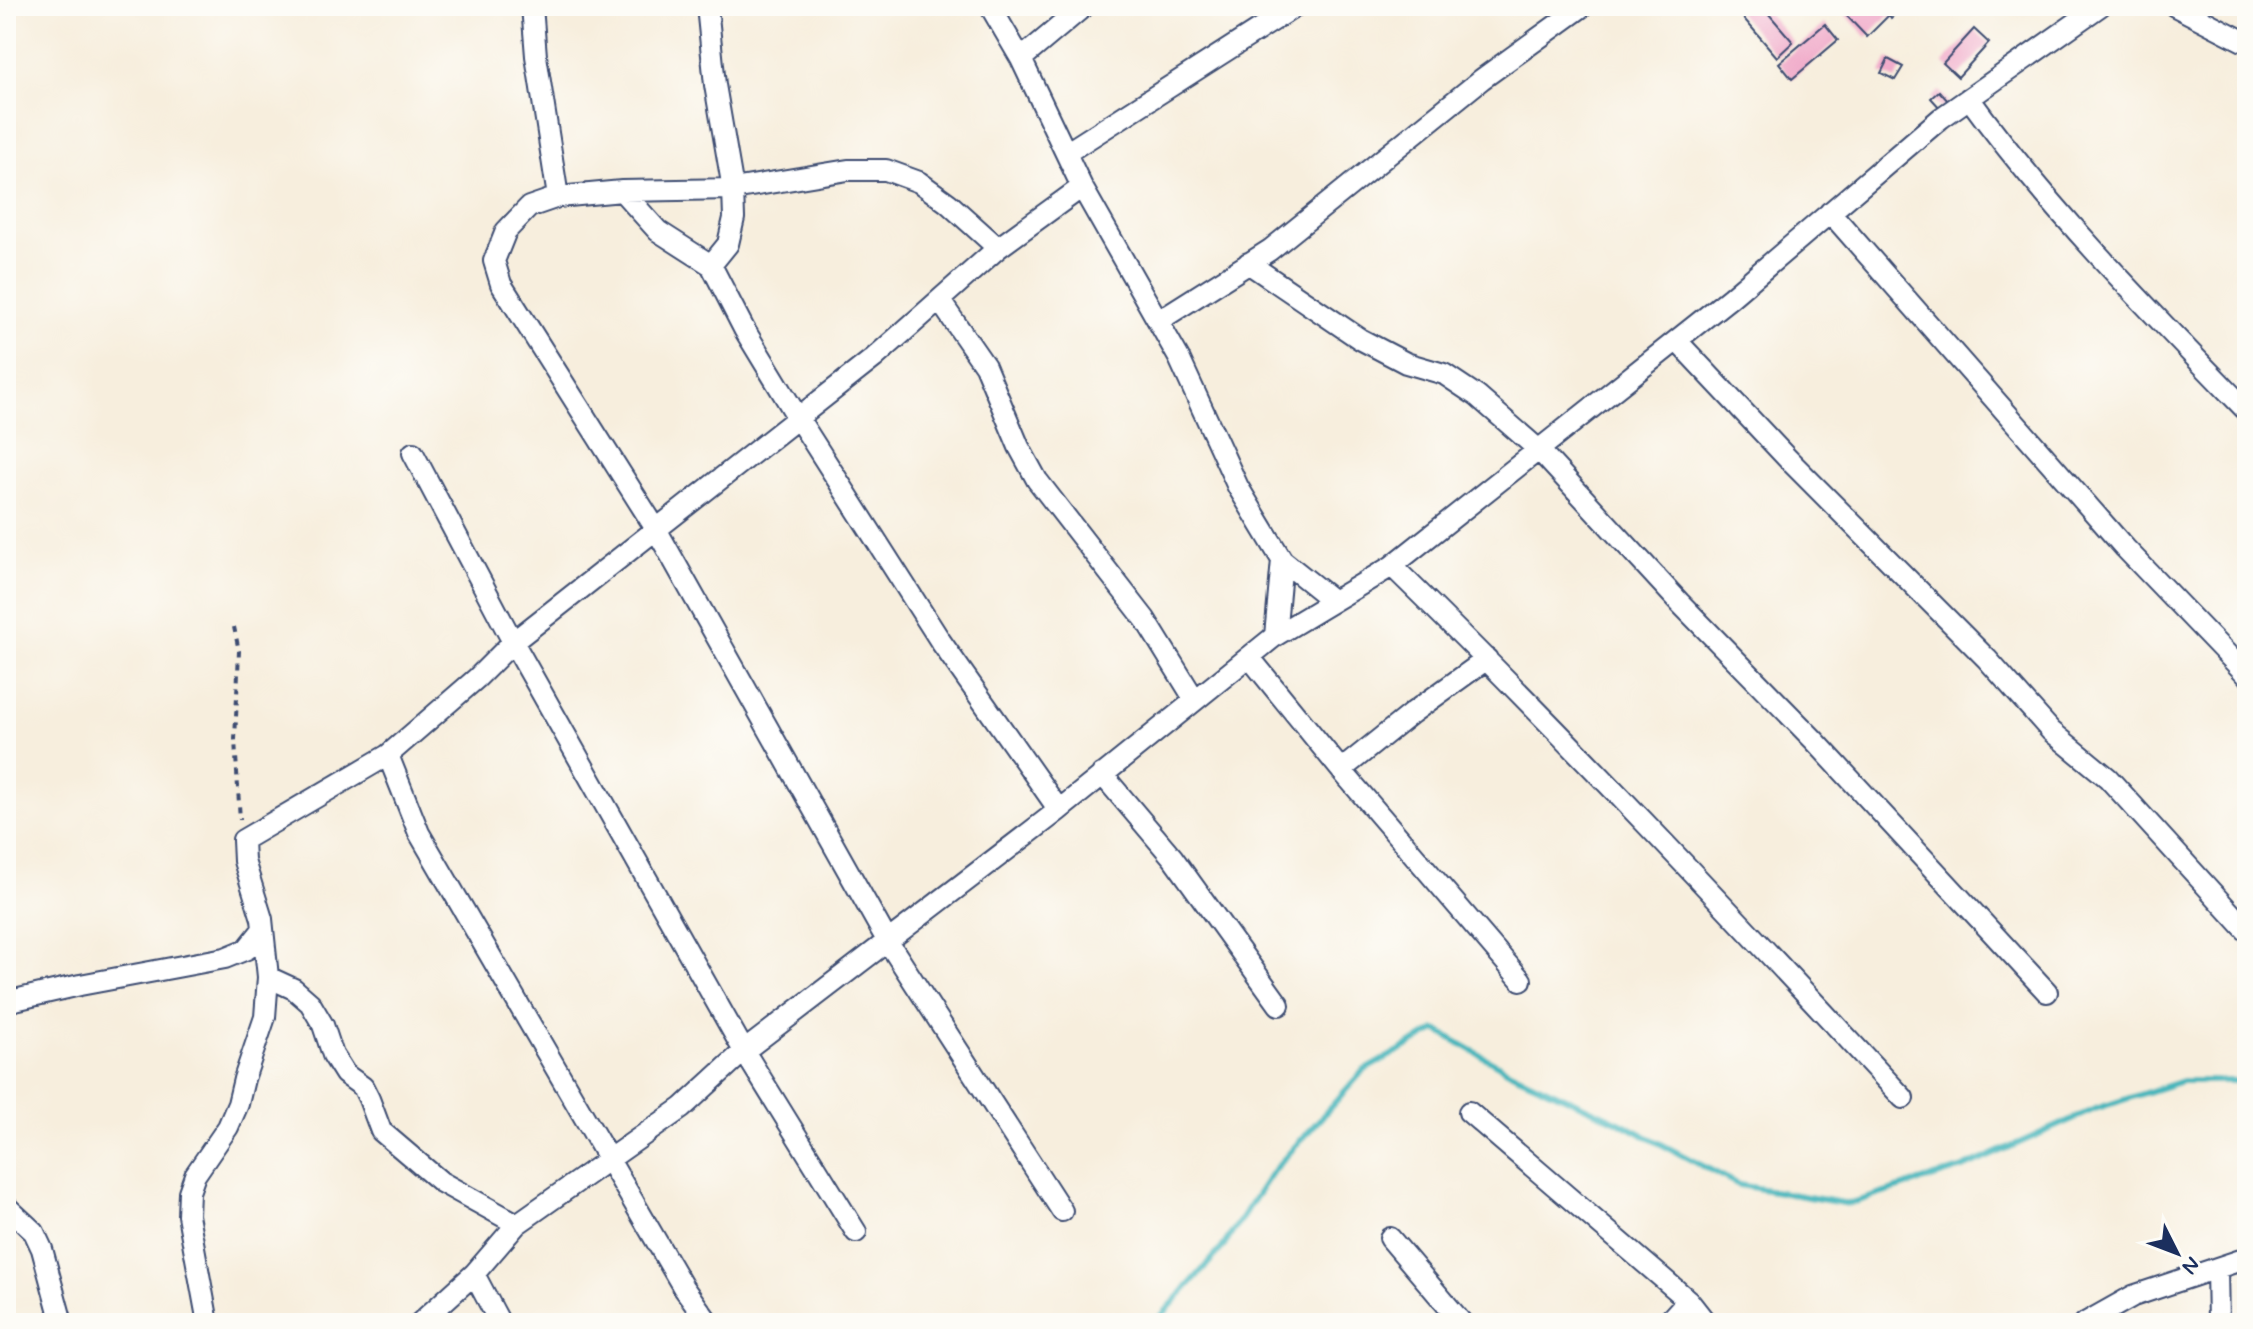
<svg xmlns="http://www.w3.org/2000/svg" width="2253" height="1329" font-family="Mynerve,sans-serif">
<rect width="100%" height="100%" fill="#fdfcf7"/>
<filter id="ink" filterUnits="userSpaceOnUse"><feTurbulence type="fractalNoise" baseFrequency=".0125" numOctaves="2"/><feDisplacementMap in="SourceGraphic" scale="16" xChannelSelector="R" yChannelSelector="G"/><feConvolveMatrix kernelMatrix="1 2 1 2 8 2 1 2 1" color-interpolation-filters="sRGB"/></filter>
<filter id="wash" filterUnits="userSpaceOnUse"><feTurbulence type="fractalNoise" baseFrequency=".006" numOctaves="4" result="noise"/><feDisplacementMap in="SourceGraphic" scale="32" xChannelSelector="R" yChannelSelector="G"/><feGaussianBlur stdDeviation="1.8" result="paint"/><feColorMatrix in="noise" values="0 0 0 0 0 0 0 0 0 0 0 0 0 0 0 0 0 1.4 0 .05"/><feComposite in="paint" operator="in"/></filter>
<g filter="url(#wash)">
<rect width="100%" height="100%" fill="#f7eedd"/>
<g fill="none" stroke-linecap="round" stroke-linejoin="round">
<path stroke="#46b6bc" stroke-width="6" d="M 1155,1323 L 1222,1248 L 1273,1171 L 1363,1071 L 1436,1030 L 1512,1073 L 1619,1122 L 1739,1185 L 1849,1204 L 1963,1168 L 2095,1109 L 2182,1081 L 2247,1081"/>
</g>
<g id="blocks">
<path fill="#f0a7c8" d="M 1733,6 L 1762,6 L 1793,42 L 1777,57 Z
M 1852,6 L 1903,6 L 1891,18 L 1889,15 L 1867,37 L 1844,13 Z
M 1825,24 L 1838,40 L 1792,79 L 1779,63 Z
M 1974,29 L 1989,43 L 1958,77 L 1943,63 Z
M 1888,59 L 1903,67 L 1895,80 L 1881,73 Z
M 1939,91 L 1949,102 L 1941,109 L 1931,98 Z"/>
</g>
</g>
<g filter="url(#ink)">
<use href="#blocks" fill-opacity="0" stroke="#3c4c71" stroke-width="2"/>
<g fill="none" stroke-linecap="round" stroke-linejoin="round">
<defs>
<path id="minor" d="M 532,6 L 536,56 L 558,197
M 707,6 L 715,85 L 733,189 L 734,218 L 728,244 L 711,265 L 744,329 L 798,418 L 941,642 L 1059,810
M 990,6 L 1021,59 L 1082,187 L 1179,358 L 1238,487 L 1282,560 L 1332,600
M 2175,6 L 2247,43
M 1021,59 L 1084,6
M 1969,98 C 2051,211 2150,311 2247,411
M 1066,153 L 1296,6
M 622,191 L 658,231 L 711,265
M 1830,212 L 2125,548 L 2247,675
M 998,248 L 948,203 L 919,182 L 886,170 L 848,170 L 733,189 L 622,191 L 558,197 L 529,207 L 506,231 L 494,261 L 501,284 L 656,529 L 888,942 L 1062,1211
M 1248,263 L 1360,339 L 1406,363 L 1444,374 L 1477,396 L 1540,451 L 1680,603 L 1814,740 L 2047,992
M 940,301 L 985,366 L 1019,447 L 1037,480 L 1145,619 L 1195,700
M 1158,321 L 1270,250 L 1482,79 L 1583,6
M 1677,341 L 1788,459 L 1987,659 L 2051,731 L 2108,778 L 2247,931
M 413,453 L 513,642 L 744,1051 L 856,1232
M 1392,566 C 1568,738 1736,918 1903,1098
M 1275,636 L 1282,560
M 1250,658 L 1341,770 L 1521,980
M 388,755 L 419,833 L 683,1287 L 709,1323
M 1341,770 L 1412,713 L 1487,659
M 1102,774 L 1173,858 L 1279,1005
M 268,977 L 294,989 L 310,1003 L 323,1025 L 333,1055 L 345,1074 L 363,1087 L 369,1099 L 381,1131 L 441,1182 L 517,1224
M 6,1002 L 80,985 L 225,958 L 247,949 L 263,929
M 1469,1112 L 1688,1300 L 1706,1323
M 6,1206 L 34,1232 L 42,1249 L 62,1323
M 1390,1238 L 1462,1323
M 2217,1269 L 2218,1323
M 474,1274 L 500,1323
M 208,1323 L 188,1215 L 189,1192 L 195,1175 L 228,1127 L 238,1104 L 244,1079 L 265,1017 L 268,977 L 262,919 L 244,861 L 243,840 L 388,755 L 477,678 L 513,642 L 874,358 L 998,248 L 1082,187
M 420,1323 L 474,1274 L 517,1224 L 682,1108 L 744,1051 L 1059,810 L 1275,636 L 1392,566 L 1730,298 L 1941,118 L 2100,6
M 1667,1323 L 1688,1300
M 2085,1323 L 2133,1296 L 2247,1258"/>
</defs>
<use href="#minor" stroke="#3c4c71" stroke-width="24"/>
<path stroke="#3c4c71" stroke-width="4" stroke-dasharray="6 6" stroke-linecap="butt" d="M 234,627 L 239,651 L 235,740 L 240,820"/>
<use href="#minor" stroke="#fff" stroke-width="20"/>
</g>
</g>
<rect width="2253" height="1329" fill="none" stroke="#fdfcf7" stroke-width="32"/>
<g transform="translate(2177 1253) rotate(132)" stroke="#fdfcf7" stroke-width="6" paint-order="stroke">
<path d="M0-6L14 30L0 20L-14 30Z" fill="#1b2f5e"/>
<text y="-12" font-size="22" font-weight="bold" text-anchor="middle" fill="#1b2f5e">N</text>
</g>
</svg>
